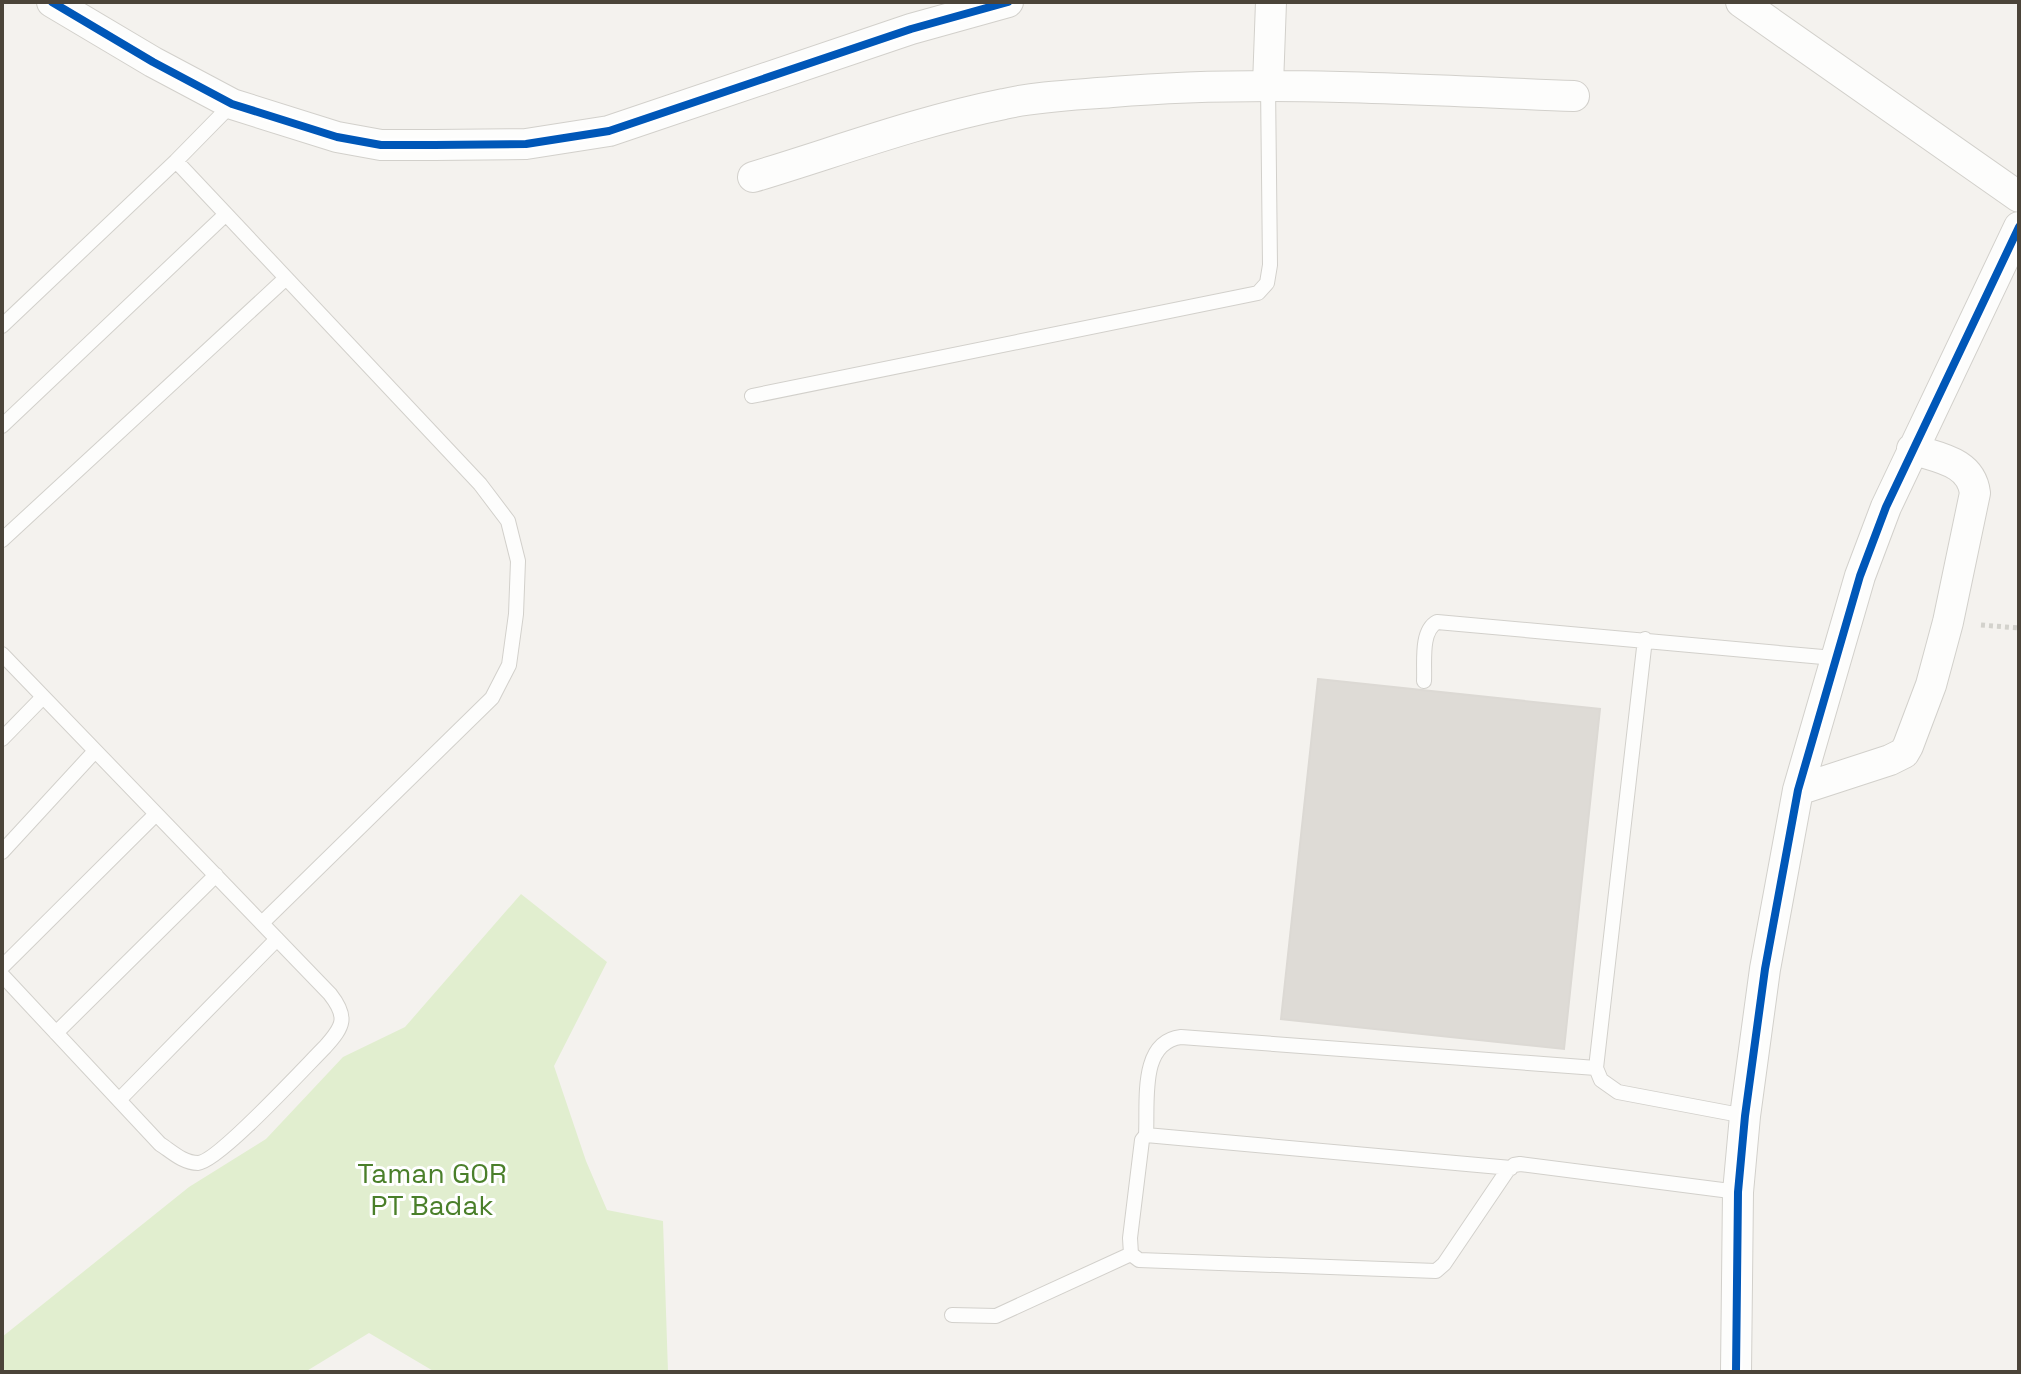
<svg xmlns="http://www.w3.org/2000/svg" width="2021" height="1374" font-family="'Space Grotesk',sans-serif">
<rect width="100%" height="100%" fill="#f4f2ee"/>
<path fill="#e1eecf" d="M 521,894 L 607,962 L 554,1066 L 586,1161 L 607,1210 L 663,1221 L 668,1372 L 435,1372 L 369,1333 L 305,1372 L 5,1372 L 2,1362 L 2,1337 L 189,1187 L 266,1139 L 343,1057 L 405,1027 Z"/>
<path fill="#dedbd6" stroke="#dcd9d4" stroke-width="2" d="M 1318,679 L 1600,709 L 1564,1049 L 1281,1019 Z"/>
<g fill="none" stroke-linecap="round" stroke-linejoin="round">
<defs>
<path id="service" d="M 176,161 L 480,484 L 508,521 L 518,561 L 516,614 L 509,665 L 492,698 L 262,923
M 2,326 L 176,161 L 232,104
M 752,396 L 1258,293 L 1267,283 L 1270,265 L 1268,85
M 2,426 L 226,214
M 2,540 L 286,278
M 1645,639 L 1596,1068 L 1601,1080 L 1618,1092 L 1745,1116
M 2,654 L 330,994 C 348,1017 344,1026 325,1047 C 305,1067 218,1162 198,1163 C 183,1163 171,1151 160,1144 L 2,975
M 1424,681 C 1425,664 1420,631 1437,622 L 1834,658
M 2,739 L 43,697
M 2,852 L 95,751
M 2,967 L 156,814
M 56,1033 L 216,875
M 119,1100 L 277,939
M 1146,1135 C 1148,1102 1139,1042 1181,1037 L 1596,1068
M 1131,1254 L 1139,1260 L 1436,1271 L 1444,1264 L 1507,1171 L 1514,1165 L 1520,1164 L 1738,1192
M 1131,1254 L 1130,1238 L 1142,1140 L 1146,1135 L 1511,1168
M 952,1315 L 996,1316 L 1131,1254"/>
<path id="minor" d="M 52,2 L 153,62 L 232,104 L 337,137 L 381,145 L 434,145 L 526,144 L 609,131 L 911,29 L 1008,2
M 1741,2 L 2019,197
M 1268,85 L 1271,2
M 753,177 C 836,152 919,121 1004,104 C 1039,96 1077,95 1112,92 C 1266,79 1421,90 1574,96
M 1798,790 L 1890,760 L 1904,753 L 1908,746 L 1931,685 L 1948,622 L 1975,493 C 1971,461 1938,458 1912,449
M 1736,1372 L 1738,1192 L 1745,1116 L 1765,969 L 1798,790 L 1860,576 L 1886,507 L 2019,227"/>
</defs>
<use href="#service" stroke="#d2d0cb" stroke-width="16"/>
<use href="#minor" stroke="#d2d0cb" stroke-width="32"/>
<path stroke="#d3d2cc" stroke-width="5" stroke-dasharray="4 4" stroke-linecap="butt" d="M 1981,625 L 2019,628"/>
<use href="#service" stroke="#fdfdfc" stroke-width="14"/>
<use href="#minor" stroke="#fdfdfc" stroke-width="30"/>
<defs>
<path id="cycleway" d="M 52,2 L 153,62 L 232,104 L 337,137 L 381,145 L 434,145 L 526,144 L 609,131 L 911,29 L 1008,2
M 1736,1372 L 1738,1192 L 1745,1116 L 1765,969 L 1798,790 L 1860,576 L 1886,507 L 2019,227"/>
</defs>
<use href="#cycleway" stroke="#fff" stroke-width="13"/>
<use href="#cycleway" stroke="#0057b8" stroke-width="8"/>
</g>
<g text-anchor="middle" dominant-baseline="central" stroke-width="6" stroke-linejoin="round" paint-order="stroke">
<g font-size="28" fill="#4a7f2a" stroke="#fff">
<text x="432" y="1173">Taman GOR<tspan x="432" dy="32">PT Badak</tspan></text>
</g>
</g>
<rect width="2021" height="1374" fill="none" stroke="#4b4439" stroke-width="8"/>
</svg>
